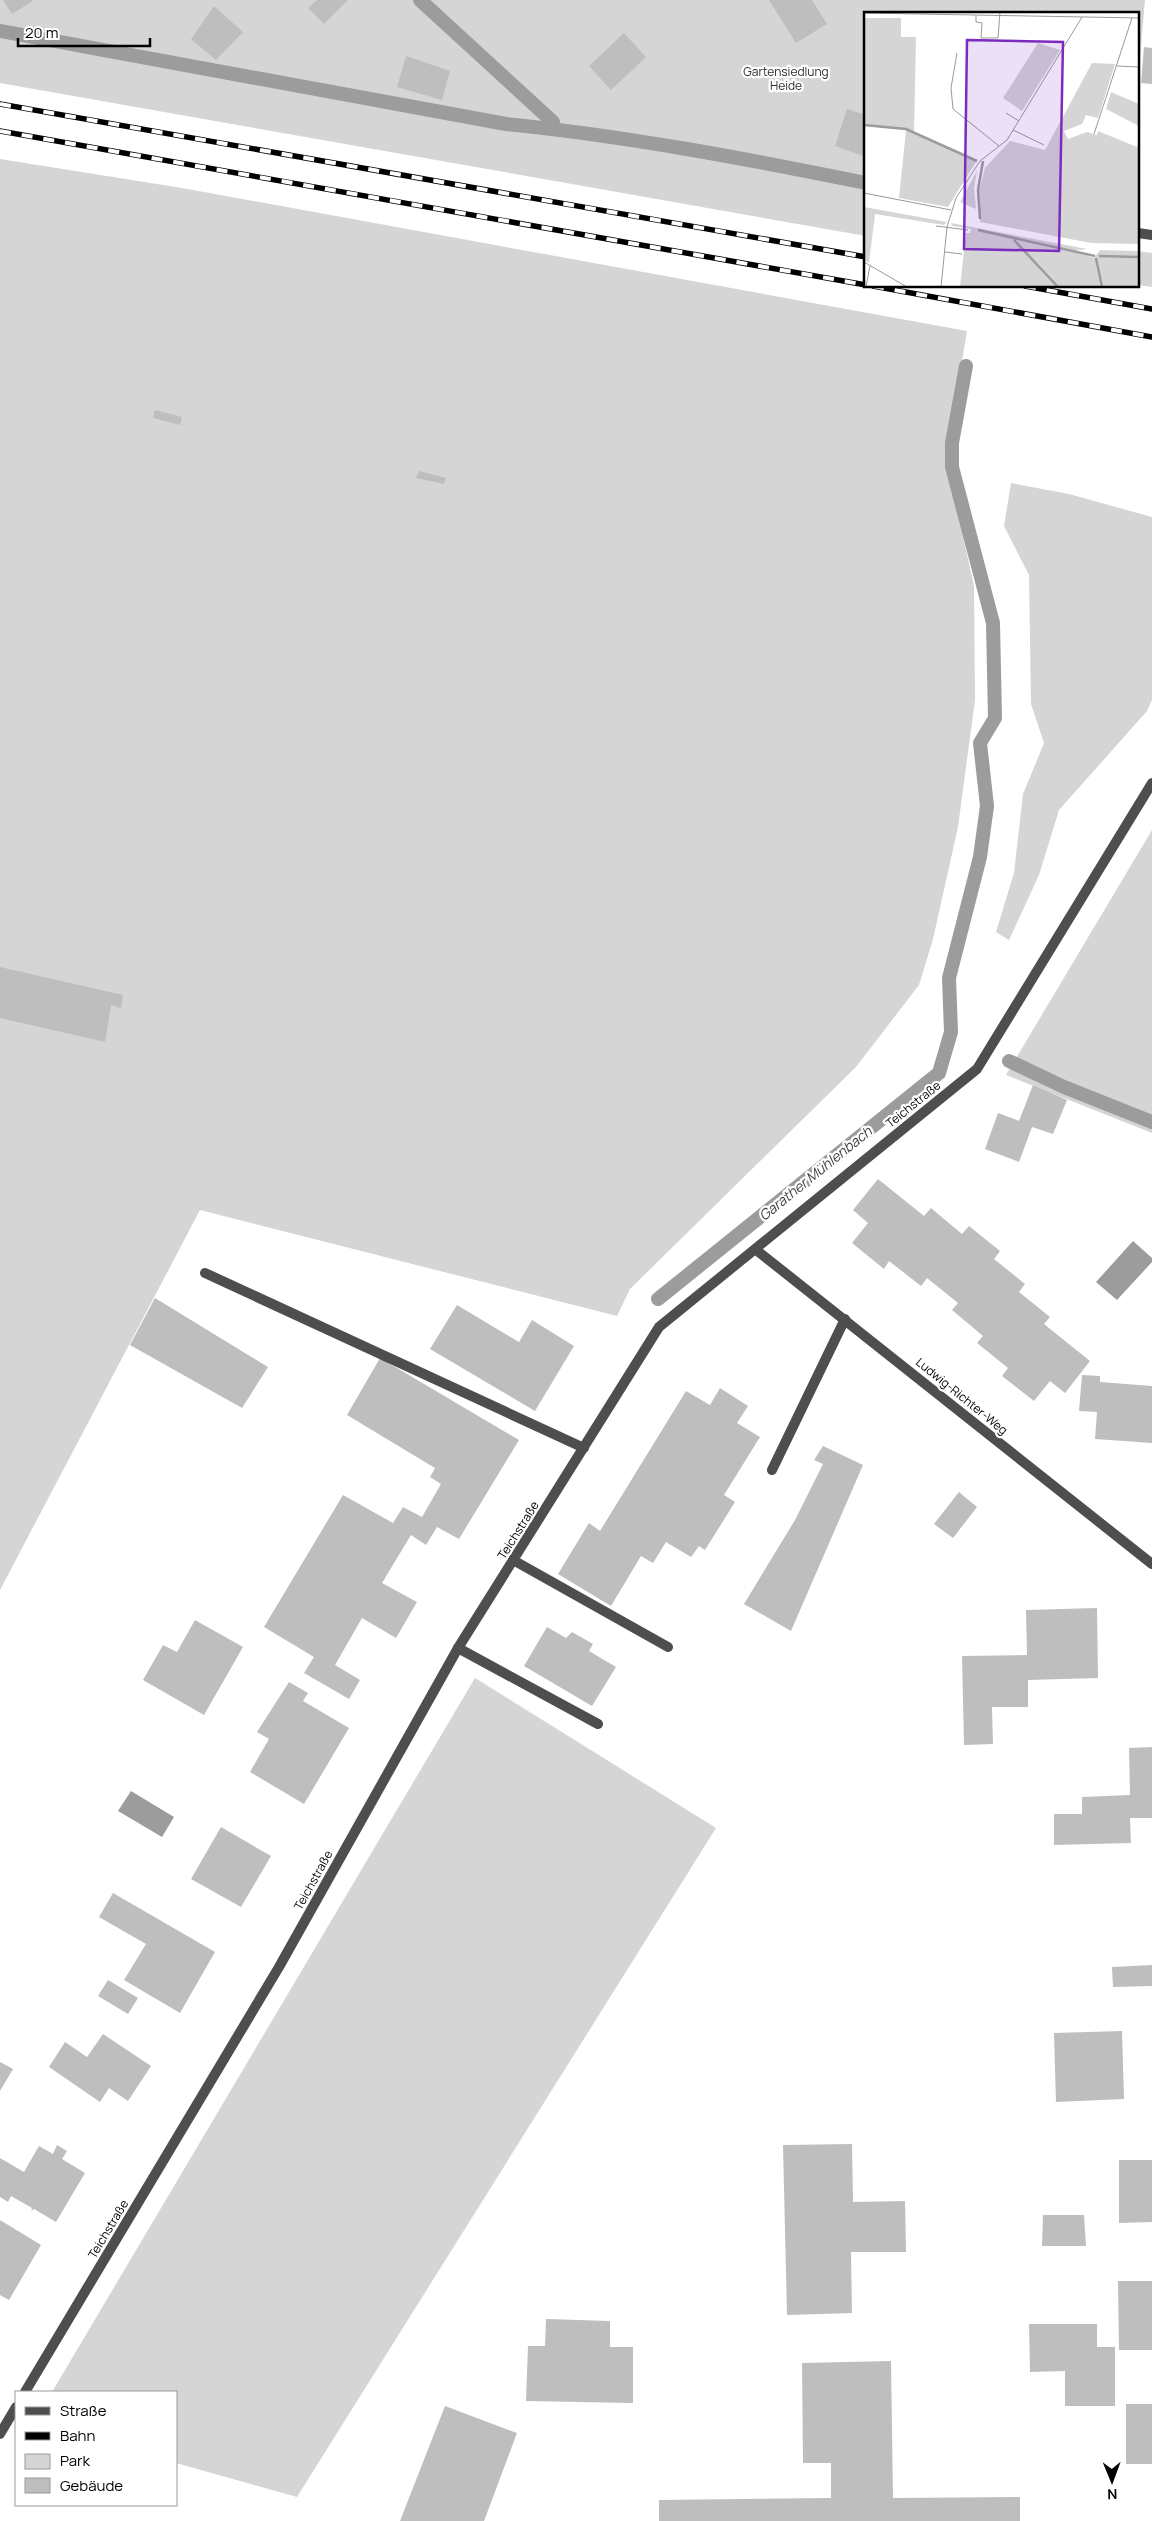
<svg xmlns="http://www.w3.org/2000/svg" width="1152" height="2521" font-family="Manrope,sans-serif">
<rect width="100%" height="100%" fill="#fff"/>
<path fill="#d5d5d5" d="M 0,0 L 1145,0 L 1138,82 L 1138,14 L 866,14 L 866,236 L 0,83 Z
M 0,159 L 182,188 L 967,331 L 946,459 L 974,586 L 975,700 L 958,827 L 933,939 L 919,985 L 856,1067 L 630,1289 L 617,1316 L 200,1210 L 0,1590 Z
M 1138,251 L 1152,253 L 1152,287 L 1138,285 Z
M 1011,483 L 1069,494 L 1152,517 L 1152,700 L 1147,711 L 1059,810 L 1039,875 L 1009,940 L 996,932 L 1014,873 L 1023,794 L 1044,743 L 1031,704 L 1029,575 L 1004,526 Z
M 1152,830 L 1152,1133 L 1006,1075 Z
M 475,1678 L 716,1828 L 297,2497 L 176,2463 L 176,2392 L 52,2392 Z"/>
<path fill="#9c9c9c" d="M 1133,1241 L 1152,1258 L 1152,1262 L 1117,1300 L 1096,1282 Z
M 131,1791 L 174,1817 L 162,1837 L 118,1811 Z"/>
<g fill="none" stroke-linecap="round" stroke-linejoin="round">
<path stroke="#9c9c9c" stroke-width="14" d="M 420,0 L 553,122
M 0,31 L 506,124 C 627,136 747,159 866,183
M 1009,1061 L 1064,1087 L 1152,1122
M 658,1299 L 939,1073 L 951,1032 L 949,978 L 980,857 L 987,806 L 980,743 L 995,718 L 993,623 L 952,467 L 952,443 L 966,366"/>
</g>
<path fill="#bebebe" d="M 3,0 L 32,0 L 33,1 L 12,14 Z
M 317,0 L 348,0 L 324,24 L 308,8 Z
M 769,0 L 812,0 L 827,24 L 796,43 Z
M 214,6 L 243,32 L 216,60 L 191,39 Z
M 624,33 L 646,57 L 611,90 L 589,66 Z
M 1144,47 L 1152,48 L 1152,84 L 1141,83 Z
M 406,56 L 450,71 L 442,100 L 397,87 Z
M 847,109 L 866,115 L 866,157 L 835,146 Z
M 155,410 L 182,417 L 180,425 L 153,418 Z
M 419,471 L 446,478 L 444,484 L 416,478 Z
M 0,967 L 123,995 L 121,1008 L 111,1005 L 105,1042 L 0,1018 Z
M 1033,1085 L 1067,1100 L 1053,1134 L 1032,1127 L 1019,1162 L 985,1149 L 998,1113 L 1019,1121 Z
M 878,1179 L 924,1216 L 931,1208 L 962,1234 L 969,1226 L 1000,1251 L 994,1259 L 1025,1284 L 1019,1292 L 1050,1317 L 1044,1324 L 1090,1361 L 1065,1393 L 1050,1381 L 1034,1401 L 1002,1376 L 1008,1368 L 977,1343 L 983,1336 L 952,1310 L 958,1303 L 927,1278 L 921,1286 L 889,1261 L 884,1269 L 852,1243 L 868,1223 L 853,1210 Z
M 155,1298 L 268,1367 L 242,1408 L 130,1345 Z
M 457,1305 L 519,1342 L 532,1320 L 574,1346 L 535,1411 L 430,1349 Z
M 380,1358 L 519,1440 L 459,1539 L 437,1527 L 426,1545 L 411,1535 L 382,1583 L 417,1602 L 396,1638 L 362,1618 L 335,1665 L 360,1680 L 349,1699 L 304,1673 L 314,1657 L 264,1627 L 343,1495 L 393,1523 L 403,1507 L 422,1517 L 441,1484 L 430,1477 L 435,1468 L 347,1415 Z
M 1082,1375 L 1100,1376 L 1100,1382 L 1152,1386 L 1152,1443 L 1095,1439 L 1097,1412 L 1079,1411 Z
M 720,1388 L 748,1406 L 737,1423 L 760,1437 L 724,1495 L 735,1502 L 705,1550 L 699,1546 L 691,1557 L 666,1542 L 653,1563 L 641,1556 L 611,1606 L 558,1574 L 589,1523 L 600,1531 L 686,1391 L 710,1405 Z
M 823,1446 L 863,1465 L 791,1631 L 744,1604 L 795,1520 L 823,1464 L 814,1460 Z
M 959,1492 L 977,1507 L 953,1538 L 934,1524 Z
M 1097,1608 L 1098,1678 L 1028,1680 L 1028,1707 L 992,1707 L 993,1744 L 964,1745 L 962,1656 L 1027,1655 L 1026,1610 Z
M 195,1620 L 243,1647 L 204,1715 L 143,1680 L 163,1645 L 177,1652 Z
M 547,1627 L 566,1638 L 572,1632 L 593,1644 L 589,1651 L 616,1667 L 592,1706 L 524,1666 Z
M 289,1682 L 308,1693 L 303,1701 L 349,1728 L 304,1804 L 250,1772 L 269,1739 L 257,1732 Z
M 1152,1747 L 1152,1818 L 1130,1818 L 1131,1843 L 1054,1845 L 1054,1814 L 1082,1814 L 1082,1797 L 1130,1795 L 1129,1748 Z
M 221,1827 L 271,1856 L 241,1907 L 191,1879 Z
M 113,1893 L 215,1952 L 180,2013 L 124,1980 L 146,1944 L 99,1917 Z
M 1152,1965 L 1152,1986 L 1113,1987 L 1112,1967 Z
M 108,1980 L 138,1998 L 128,2014 L 98,1996 Z
M 1122,2031 L 1124,2099 L 1056,2102 L 1054,2033 Z
M 103,2034 L 151,2066 L 128,2101 L 109,2088 L 100,2102 L 49,2067 L 65,2042 L 87,2057 Z
M 0,2062 L 13,2069 L 0,2091 Z
M 852,2144 L 853,2202 L 905,2201 L 906,2252 L 851,2252 L 852,2313 L 787,2315 L 783,2145 Z
M 57,2145 L 67,2151 L 62,2159 L 85,2173 L 56,2222 L 34,2209 L 31,2211 L 32,2208 L 11,2196 L 8,2202 L 0,2197 L 0,2158 L 24,2172 L 39,2146 L 53,2154 Z
M 1119,2160 L 1152,2160 L 1152,2222 L 1119,2223 Z
M 1043,2215 L 1084,2215 L 1086,2246 L 1042,2246 Z
M 0,2220 L 41,2245 L 9,2300 L 0,2295 Z
M 1118,2281 L 1152,2281 L 1152,2350 L 1119,2350 Z
M 546,2319 L 610,2321 L 610,2347 L 633,2347 L 633,2403 L 526,2401 L 528,2346 L 545,2346 Z
M 1029,2324 L 1097,2324 L 1097,2347 L 1115,2347 L 1115,2406 L 1065,2406 L 1065,2371 L 1030,2372 Z
M 891,2361 L 893,2498 L 1020,2497 L 1020,2521 L 659,2521 L 659,2500 L 831,2498 L 831,2463 L 803,2463 L 802,2363 Z
M 1126,2404 L 1152,2404 L 1152,2464 L 1126,2464 Z
M 445,2406 L 517,2433 L 484,2521 L 400,2521 Z"/>
<g fill="none" stroke-linecap="round" stroke-linejoin="round">
<path stroke="#4e4e4e" stroke-width="10" d="M 1138,233 L 1152,235
M 205,1273 L 584,1448
M 772,1470 L 845,1319
M 513,1560 L 668,1647
M 458,1648 L 598,1724"/>
<path stroke="#4e4e4e" stroke-width="10" d="M 755,1249 L 1152,1564
M 25,2392 L 279,1967 L 458,1648 L 659,1327 L 977,1069 L 1152,783
M 0,2434 L 16,2407"/>
<defs>
<path id="rail" d="M 0,104 L 866,257
M 0,131 L 866,285
M 873,286 L 1152,337
M 1025,286 L 1152,309"/>
</defs>
<use href="#rail" stroke="#000" stroke-width="5.5"/>
<use href="#rail" stroke="#fff" stroke-width="4" stroke-dasharray="11" stroke-linecap="butt"/>
</g>
<g text-anchor="middle" dominant-baseline="central" stroke-width="4.5" stroke-linejoin="round" paint-order="stroke">
<g font-size="12" fill="#2c2c2c" stroke="#fff">
<text x="786" y="71">Gartensiedlung<tspan x="786" dy="14">Heide</tspan></text>
</g>
<g font-size="12" fill="#000" stroke="#fff">
<text transform="translate(913 1104) rotate(-39)">Teichstraße</text>
<text transform="translate(962 1396) rotate(39)">Ludwig-Richter-Weg</text>
<text transform="translate(518 1530) rotate(-58)">Teichstraße</text>
<text transform="translate(313 1880) rotate(-61)">Teichstraße</text>
<text transform="translate(108 2229) rotate(-59)">Teichstraße</text>
</g>
<g font-size="14" font-style="italic" fill="#3d3d3d" stroke="#fff">
<text transform="translate(815 1173) rotate(-39)">Garather Mühlenbach</text>
</g>
</g>
<g transform="translate(864 12)">
<rect width="275" height="275" fill="#fff"/>
<path d="M 0,6 L 37,6 L 37,25 L 52,25 L 50,121 L 113,148 L 84,195 L 35,186 L 42,118 L 0,114 ZM 174,31 L 196,38 L 158,99 L 139,86 ZM 228,51 L 251,52 L 234,106 L 222,103 L 218,112 L 200,119 L 204,127 L 223,120 L 233,123 L 234,119 L 273,135 L 275,130 L 275,232 L 227,231 L 116,210 L 115,179 L 121,156 L 146,129 L 181,138 ZM 247,80 L 275,92 L 275,114 L 242,97 ZM 113,159 L 110,176 L 112,197 L 96,190 ZM 0,195 L 83,210 L 80,213 L 11,202 L 5,251 L 0,248 ZM 87,211 L 223,237 L 209,239 L 230,246 L 236,238 L 275,239 L 275,275 L 96,275 L 102,221 L 106,221 L 107,217 L 88,214 Z" fill="#d5d5d5"/>
<path fill="none" stroke="#9c9c9c" stroke-width="2.5" d="M 0,113 L 42,117 L 113,149M 116,207 L 114,178 L 119,149M 114,218 L 231,244M 150,228 L 194,275M 235,244 L 275,245M 232,246 L 238,275"/>
<path fill="none" stroke="#999" stroke-width="1" d="M 0,1 L 275,6M 112,3 L 112,10 L 118,11 L 117,26 L 134,26 L 136,0M 93,41 L 87,76 L 89,97 L 135,134M 253,54 L 275,55M 142,101 L 155,109M 149,118 L 180,133M 230,122 L 268,6M 0,181 L 87,198M 72,214 L 104,218M 81,240 L 98,242M 0,250 L 43,275M 2,275 L 6,254M 77,275 L 83,215 L 92,186 L 116,149 L 143,128 L 218,5"/>
<path fill="#7b2cbf" fill-opacity="0.15" stroke="#7b2cbf" stroke-width="2.5" d="M 103,28 L 199,30 L 195,239 L 100,237 Z"/>
<rect width="275" height="275" fill="none" stroke="#000" stroke-width="2.5"/>
</g>
<rect x="15" y="2391" width="162" height="115" fill="#ffffff" stroke="#999999"/>
<rect x="25" y="2407" width="25" height="8" fill="#4e4e4e" stroke="#999999"/>
<text x="60" y="2416" font-size="15" fill="#000000">Straße</text>
<rect x="25" y="2432" width="25" height="8" fill="#000000" stroke="#999999"/>
<text x="60" y="2441" font-size="15" fill="#000000">Bahn</text>
<rect x="25" y="2454" width="25" height="15" fill="#d5d5d5" stroke="#999999"/>
<text x="60" y="2466" font-size="15" fill="#000000">Park</text>
<rect x="25" y="2478" width="25" height="15" fill="#bebebe" stroke="#999999"/>
<text x="60" y="2491" font-size="15" fill="#000000">Gebäude</text>
<g transform="translate(1112 2481) rotate(179)" stroke="#ffffff" stroke-width="4" paint-order="stroke">
<path d="M0-4L9 19L0 12L-9 19Z" fill="#000000"/>
<text y="-8" font-size="14" font-weight="bold" text-anchor="middle" fill="#000000">N</text>
</g>
<path d="M18 38v8h132v-8" fill="none" stroke="#000000" stroke-width="2.5"/>
<text x="25" y="38" font-size="15" fill="#000000" stroke="#ffffff" stroke-width="4" paint-order="stroke">20 m</text>
</svg>
